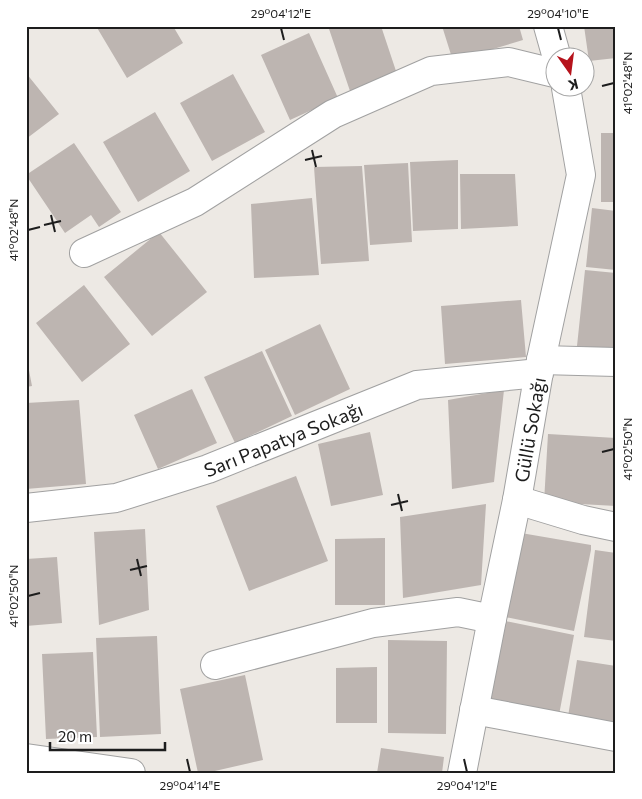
<svg xmlns="http://www.w3.org/2000/svg" width="642" height="799" font-family="Commissioner,sans-serif">
<rect width="100%" height="100%" fill="#ede9e4"/>
<path fill="#bdb5b1" d="M 96,26 L 173,26 L 183,43 L 127,78 Z
M 328,26 L 381,26 L 397,74 L 350,91 Z
M 442,26 L 519,26 L 523,40 L 453,61 Z
M 584,26 L 616,26 L 616,58 L 589,61 Z
M 309,33 L 338,98 L 290,120 L 261,55 Z
M 26,73 L 59,114 L 26,139 Z
M 233,74 L 265,132 L 212,161 L 180,103 Z
M 155,112 L 190,171 L 138,202 L 103,142 Z
M 601,133 L 616,133 L 616,202 L 601,202 Z
M 74,143 L 121,212 L 99,227 L 91,215 L 65,233 L 26,175 Z
M 458,160 L 458,229 L 413,231 L 410,162 Z
M 408,163 L 412,242 L 370,245 L 364,165 Z
M 362,166 L 369,261 L 321,264 L 314,167 Z
M 460,174 L 515,174 L 518,226 L 461,229 Z
M 312,198 L 319,275 L 254,278 L 251,204 Z
M 592,208 L 616,211 L 616,270 L 586,267 Z
M 159,232 L 207,292 L 152,336 L 104,277 Z
M 585,270 L 616,273 L 616,350 L 577,346 Z
M 84,285 L 130,344 L 82,382 L 36,323 Z
M 521,300 L 526,357 L 445,364 L 441,306 Z
M 320,324 L 350,389 L 295,415 L 265,350 Z
M 262,351 L 292,416 L 235,443 L 204,377 Z
M 26,360 L 27,360 L 32,386 L 26,387 Z
M 192,389 L 217,443 L 158,469 L 134,415 Z
M 504,390 L 494,482 L 452,489 L 448,400 Z
M 79,400 L 86,484 L 26,489 L 26,403 Z
M 370,432 L 383,495 L 331,506 L 318,444 Z
M 548,434 L 616,438 L 616,506 L 544,502 Z
M 296,476 L 328,561 L 249,591 L 216,506 Z
M 486,504 L 481,585 L 403,598 L 400,517 Z
M 145,529 L 149,610 L 99,625 L 94,532 Z
M 521,533 L 591,545 L 591,550 L 574,631 L 505,617 Z
M 385,538 L 385,605 L 335,605 L 335,539 Z
M 595,550 L 616,553 L 616,641 L 584,637 Z
M 57,557 L 62,623 L 26,626 L 26,559 Z
M 505,621 L 574,635 L 559,715 L 489,702 Z
M 157,636 L 161,734 L 100,737 L 96,638 Z
M 388,640 L 447,641 L 446,734 L 388,733 Z
M 93,652 L 97,737 L 46,739 L 42,654 Z
M 577,660 L 616,666 L 616,732 L 567,723 Z
M 377,667 L 377,723 L 336,723 L 336,668 Z
M 245,675 L 263,760 L 206,773 L 198,773 L 180,689 Z
M 381,748 L 444,757 L 442,773 L 377,773 Z"/>
<g fill="none" stroke-linecap="round" stroke-linejoin="round">
<defs>
<g id="minor">
<path d="M 84,253 L 195,202 L 333,114 L 431,71 L 509,62 L 554,73"/>
<path d="M 541,360 L 616,362"/>
<path d="M 517,500 L 583,520 L 616,527"/>
<path id="s1" d="M 26,508 L 116,498 L 208,469 L 417,385 L 539,373"/>
<path d="M 215,665 L 373,623 L 458,612 L 492,619"/>
<path d="M 474,710 L 616,737"/>
<path d="M 26,758 L 131,773"/>
</g>
<g id="tertiary">
<path d="M 548,26 L 557,58"/>
<path id="s2" d="M 462,773 L 492,619 L 517,500 L 541,360 L 581,175 L 566,88"/>
</g>
</defs>
<use href="#minor" stroke="#a1a1a1" stroke-width="30"/>
<use href="#tertiary" stroke="#a1a1a1" stroke-width="30"/>
<use href="#minor" stroke="#fff" stroke-width="28"/>
<use href="#tertiary" stroke="#fff" stroke-width="28"/>
</g>
<path fill="none" stroke="#1d1d1d" stroke-width="2" d="M 281,28 L 284,40M 558,28 L 561,40M 602,86 L 614,83M 312,150 L 316,167M 305,160 L 322,156M 51,215 L 55,232M 44,225 L 61,221M 28,230 L 40,227M 602,452 L 614,449M 398,494 L 402,511M 391,505 L 408,501M 137,559 L 141,576M 130,570 L 147,566M 28,596 L 40,593M 187,759 L 190,772M 464,759 L 467,772"/>
<g text-anchor="middle" dominant-baseline="central" stroke-width="4" stroke-linejoin="round" paint-order="stroke">
<g font-size="19" fill="#1d1d1d" stroke="#fff">
<text stroke="none"><textPath href="#s2" startOffset="350">Güllü Sokağı</textPath></text>
<text stroke="none"><textPath href="#s1" startOffset="268">Sarı Papatya Sokağı</textPath></text>
</g>
</g>
<rect width="642" height="799" fill="none" stroke="#ffffff" stroke-width="55"/>
<g transform="translate(570 72) rotate(166)"><circle r="24" fill="#ffffff" stroke="#a5a5a5"/>
<path d="M0-4L9 19L0 12L-9 19Z" fill="#b6131c"/>
<text y="-8" font-size="14" font-weight="bold" text-anchor="middle" fill="#1d1d1d">K</text>
</g>
<path d="M50 742v8h115v-8" fill="none" stroke="#1d1d1d" stroke-width="2.5"/>
<text x="58" y="742" font-size="15" fill="#1d1d1d" stroke="#ffffff" stroke-width="4" paint-order="stroke">20 m</text>
<rect x="28" y="28" width="586" height="744" fill="none" stroke="#1d1d1d" stroke-width="2"/>
<g font-size="12" text-anchor="middle" fill="#1d1d1d">
<text x="281" y="18">29°04'12"E</text>
<text x="558" y="18">29°04'10"E</text>
<text transform="translate(628 83) rotate(-90)" y="4">41°02'48"N</text>
<text transform="translate(14 230) rotate(-90)" y="4">41°02'48"N</text>
<text transform="translate(628 449) rotate(-90)" y="4">41°02'50"N</text>
<text transform="translate(14 596) rotate(-90)" y="4">41°02'50"N</text>
<text x="190" y="790">29°04'14"E</text>
<text x="467" y="790">29°04'12"E</text>
</g>
</svg>
